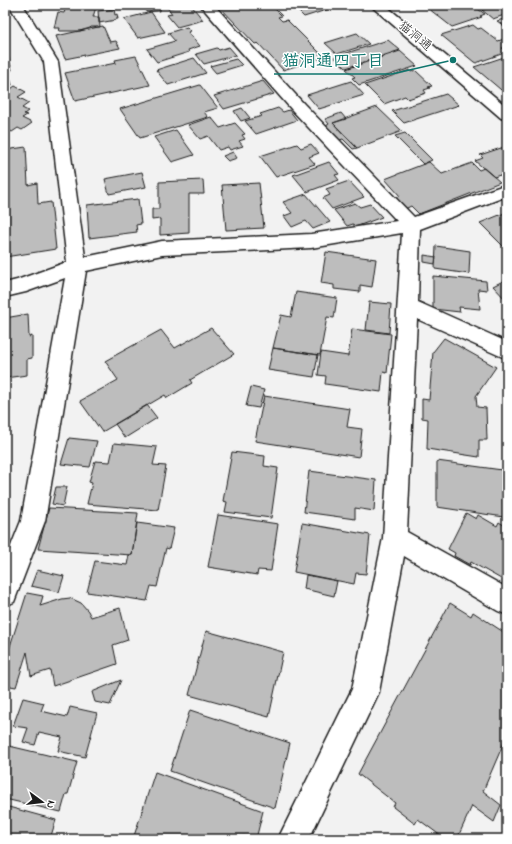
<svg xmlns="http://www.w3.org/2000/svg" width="512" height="844" font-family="'Indie Flower','Klee One',sans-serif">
<rect width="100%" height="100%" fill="#f2f2f2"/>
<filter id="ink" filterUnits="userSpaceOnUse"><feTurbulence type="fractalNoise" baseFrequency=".025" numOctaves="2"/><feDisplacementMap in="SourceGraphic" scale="8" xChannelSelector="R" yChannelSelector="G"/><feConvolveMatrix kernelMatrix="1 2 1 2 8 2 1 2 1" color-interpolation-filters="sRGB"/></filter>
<g filter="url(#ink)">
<path fill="#bdbdbd" stroke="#1c1c1c" d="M 146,5 L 160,5 L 160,11 L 146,12 Z
M 181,5 L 191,5 L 203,20 L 177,27 L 167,15 L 172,14 L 168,8 Z
M 218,5 L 271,5 L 282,16 L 278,17 L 282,21 L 287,20 L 324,57 L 283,70 L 258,43 L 255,44 Z
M 308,5 L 342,5 L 304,17 L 297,10 L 310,6 Z
M 424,5 L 472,5 L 485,14 L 480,16 L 482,17 L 452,27 Z
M 498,5 L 501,5 L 507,10 L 507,14 L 493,19 L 482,10 Z
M 66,7 L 96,7 L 93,17 L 99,17 L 100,27 L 91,27 L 90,28 L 80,31 L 59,31 L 60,28 L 54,28 L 58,12 L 64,13 Z
M 114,9 L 115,15 L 117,14 L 118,19 L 116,19 L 116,20 L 99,23 L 98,11 Z
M 151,12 L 165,32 L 138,38 L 124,19 Z
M 507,18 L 507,28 L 497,21 Z
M 473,25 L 478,29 L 481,28 L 498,41 L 504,39 L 507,41 L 507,44 L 504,45 L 506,47 L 502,48 L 507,52 L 476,63 L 474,62 L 441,35 Z
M 103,26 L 110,42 L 116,41 L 120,48 L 65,59 L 56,36 Z
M 187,27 L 191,31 L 188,32 L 200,46 L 188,50 L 189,52 L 157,62 L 147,49 L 175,41 L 168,33 Z
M 357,33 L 369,44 L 337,54 L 325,43 Z
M 388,40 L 400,50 L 346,68 L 334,57 Z
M 5,45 L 12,70 L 8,71 L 12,85 L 5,87 Z
M 229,47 L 236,55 L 204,64 L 196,54 L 217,48 L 219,50 Z
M 400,51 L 417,66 L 359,85 L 352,78 L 355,77 L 346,69 Z
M 136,56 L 150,85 L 75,101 L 65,73 L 116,63 L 115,60 Z
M 507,56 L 507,95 L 474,67 Z
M 194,58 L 206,73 L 168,85 L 156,70 Z
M 236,59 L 242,65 L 216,73 L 210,66 Z
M 410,70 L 411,72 L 415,70 L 432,86 L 428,87 L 430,88 L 424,90 L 426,93 L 408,99 L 405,96 L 384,104 L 365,85 Z
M 263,81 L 274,94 L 224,109 L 214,96 Z
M 351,81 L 364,95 L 319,109 L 307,95 Z
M 200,85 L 218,108 L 204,112 L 208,117 L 140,138 L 120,109 Z
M 15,86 L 26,92 L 18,97 L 29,103 L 22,108 L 28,111 L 24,114 L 27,115 L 22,118 L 32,123 L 22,130 L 18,128 L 12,132 L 5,128 L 5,93 Z
M 446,94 L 459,105 L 404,123 L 392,111 Z
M 377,107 L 402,131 L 357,148 L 333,123 Z
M 242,108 L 250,118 L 241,121 L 234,111 Z
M 278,108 L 283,112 L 289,110 L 297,120 L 256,134 L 245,121 L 262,116 L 260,114 Z
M 341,113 L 346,119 L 333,123 L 357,148 L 353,149 L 343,139 L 340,140 L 326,126 L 329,124 L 325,119 Z
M 211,117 L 220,128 L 235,123 L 245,134 L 242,135 L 245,139 L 239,141 L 243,146 L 230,150 L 228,147 L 219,150 L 208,136 L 200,139 L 188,125 Z
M 176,130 L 194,155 L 172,162 L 154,137 Z
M 405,133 L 432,160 L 423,164 L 395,136 Z
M 297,144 L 301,148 L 311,144 L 319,153 L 309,157 L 315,164 L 276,177 L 260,156 Z
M 26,147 L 28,185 L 37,183 L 38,204 L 51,202 L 56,249 L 5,257 L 5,150 Z
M 504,147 L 507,148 L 506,180 L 500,175 L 494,177 L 475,161 L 483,158 L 480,155 Z
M 233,152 L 237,158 L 228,161 L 223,156 Z
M 329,162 L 339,174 L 335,175 L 339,180 L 307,192 L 293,175 Z
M 429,162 L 442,174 L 472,163 L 479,170 L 484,168 L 500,182 L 419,214 L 411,206 L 403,210 L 393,198 L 400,196 L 385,179 Z
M 142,172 L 146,187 L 109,194 L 105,179 Z
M 203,180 L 204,194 L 189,194 L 189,233 L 160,235 L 160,219 L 152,220 L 152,209 L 159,209 L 159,182 Z
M 349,181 L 364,197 L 332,209 L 323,198 L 330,195 L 326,189 Z
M 259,183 L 264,228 L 226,230 L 222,185 Z
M 306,194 L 330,222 L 313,229 L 306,221 L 292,227 L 284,216 L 292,213 L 283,202 Z
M 138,199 L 141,224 L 136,225 L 137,232 L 89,238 L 87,205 Z
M 355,203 L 360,207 L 370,204 L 382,217 L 355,227 L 353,224 L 347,226 L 334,210 Z
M 507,212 L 507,250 L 480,223 Z
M 436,246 L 470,251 L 469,274 L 435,269 Z
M 326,252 L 376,259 L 372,287 L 360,285 L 360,292 L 334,289 L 334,285 L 321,283 Z
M 424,255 L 436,257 L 435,264 L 424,262 Z
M 433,276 L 486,281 L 487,290 L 478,289 L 480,309 L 459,307 L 460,312 L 433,309 Z
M 507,279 L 507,301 L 493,286 Z
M 296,292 L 337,298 L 334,318 L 327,317 L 320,355 L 273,348 L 281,315 L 291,317 Z
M 369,302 L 391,304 L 389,333 L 366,330 Z
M 28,314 L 29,337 L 32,336 L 32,358 L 27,359 L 27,375 L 5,378 L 5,318 Z
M 211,328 L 234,354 L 190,380 L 192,383 L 167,398 L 165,395 L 102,432 L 80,401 L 118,380 L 105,361 L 161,330 L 175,348 Z
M 352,329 L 391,334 L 387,373 L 383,372 L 381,392 L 325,384 L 326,376 L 318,375 L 321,352 L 348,356 Z
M 444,338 L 496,367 L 476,396 L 477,407 L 486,408 L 487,440 L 479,440 L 479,457 L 427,449 L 428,419 L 422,418 L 422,399 L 429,400 L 433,352 Z
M 273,348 L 318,355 L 314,377 L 268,370 Z
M 251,387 L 264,390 L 259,408 L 246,406 Z
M 264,396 L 350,409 L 347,427 L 362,429 L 359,457 L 255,441 Z
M 147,405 L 157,418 L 125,438 L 115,424 Z
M 69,438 L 97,441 L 90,467 L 61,464 Z
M 114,443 L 157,447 L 153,465 L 166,466 L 158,510 L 87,504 L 92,483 L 89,482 L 95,461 L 110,462 Z
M 232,452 L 265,456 L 264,466 L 278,468 L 271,518 L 225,512 L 227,502 L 223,501 Z
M 437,461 L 502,470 L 504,517 L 437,507 Z
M 309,471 L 376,480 L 374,511 L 355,508 L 355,519 L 304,512 Z
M 56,487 L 67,487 L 63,506 L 52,504 Z
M 49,508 L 138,513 L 132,555 L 38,549 Z
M 466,513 L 476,519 L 478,515 L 497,526 L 499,522 L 507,527 L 507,565 L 501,579 L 471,562 L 470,565 L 454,556 L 455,553 L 448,549 Z
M 218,515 L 278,524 L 271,571 L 258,570 L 257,575 L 208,567 Z
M 137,523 L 174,528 L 169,549 L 166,548 L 157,587 L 151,586 L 147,601 L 87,592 L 95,561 L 127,565 L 129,555 L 132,555 Z
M 302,523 L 370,535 L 366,574 L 356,573 L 354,584 L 294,572 Z
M 37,570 L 64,576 L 59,592 L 31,586 Z
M 306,575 L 337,581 L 334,596 L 304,589 Z
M 27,593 L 43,596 L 40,606 L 62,599 L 70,598 L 81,603 L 88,611 L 91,617 L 120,608 L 128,640 L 113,645 L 117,664 L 53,686 L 50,670 L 31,676 L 27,652 L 16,687 L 5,685 L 5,662 Z
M 450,603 L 471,616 L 473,612 L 505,633 L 504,637 L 507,639 L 507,742 L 505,740 L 483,791 L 501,805 L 494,822 L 472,806 L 457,839 L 445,839 L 418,819 L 415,824 L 393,807 L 395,803 L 358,774 Z
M 206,631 L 283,652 L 269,717 L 189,695 Z
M 121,680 L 110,705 L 95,702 L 92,692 Z
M 23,698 L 44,703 L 41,711 L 67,717 L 70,707 L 97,713 L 85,757 L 58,751 L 62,737 L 39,732 L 35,745 L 23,742 L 28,728 L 13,726 Z
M 190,710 L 290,743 L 275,808 L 170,771 Z
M 5,745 L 77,762 L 68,794 L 66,794 L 61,812 L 5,799 Z
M 155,772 L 263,811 L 256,839 L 243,836 L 242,839 L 133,839 Z
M 5,806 L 56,820 L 50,839 L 5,839 Z"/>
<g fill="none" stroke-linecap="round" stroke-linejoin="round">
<defs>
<path id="street" d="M 9,5 L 23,5 L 58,62 L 85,257 L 162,241 L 311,234 L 397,221 L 292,110 L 200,5 L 214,5 L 304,104 L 414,217 L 507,184 L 507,196 L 420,229 L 418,302 L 507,342 L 507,359 L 417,319 L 407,532 L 507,588 L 507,615 L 498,611 L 404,556 L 379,692 L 309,839 L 278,839 L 352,689 L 383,538 L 402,233 L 311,248 L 162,255 L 86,271 L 45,521 L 14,602 L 5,606 L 5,561 L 21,521 L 65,278 L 26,292 L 5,297 L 5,283 L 17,280 L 67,262 L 44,62 Z"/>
<path id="secondary" d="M 370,5 L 385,5 L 507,107 L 507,120 L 501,118 Z"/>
</defs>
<use href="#street" stroke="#1c1c1c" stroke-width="3"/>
<use href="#secondary" stroke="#1c1c1c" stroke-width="3"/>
<use href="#street" fill="#fff" fill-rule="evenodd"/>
<use href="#secondary" fill="#fff" fill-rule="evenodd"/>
</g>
</g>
<g text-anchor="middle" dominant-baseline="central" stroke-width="3" stroke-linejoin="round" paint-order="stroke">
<g font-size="13" fill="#1c1c1c" stroke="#fff">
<text transform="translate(415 36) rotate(40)">猫洞通</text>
</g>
</g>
<path fill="none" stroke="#0f766e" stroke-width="1.5" d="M453 60L392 74H274"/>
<circle fill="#0f766e" stroke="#fff" stroke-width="1.5" cx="453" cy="60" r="4"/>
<g font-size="17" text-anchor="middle" font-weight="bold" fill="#0f766e" stroke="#fff" stroke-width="3" stroke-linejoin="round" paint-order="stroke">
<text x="333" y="66">猫洞通四丁目</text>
</g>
<rect width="512" height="844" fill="none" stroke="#fff" stroke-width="20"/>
<rect x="10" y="10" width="492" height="824" fill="none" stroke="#1c1c1c" stroke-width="1.5" filter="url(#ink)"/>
<g transform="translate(42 802) rotate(105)" stroke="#ffffff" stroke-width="3" paint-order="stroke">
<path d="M0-3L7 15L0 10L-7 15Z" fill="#1c1c1c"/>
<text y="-6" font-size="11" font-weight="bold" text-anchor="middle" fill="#1c1c1c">N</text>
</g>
</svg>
